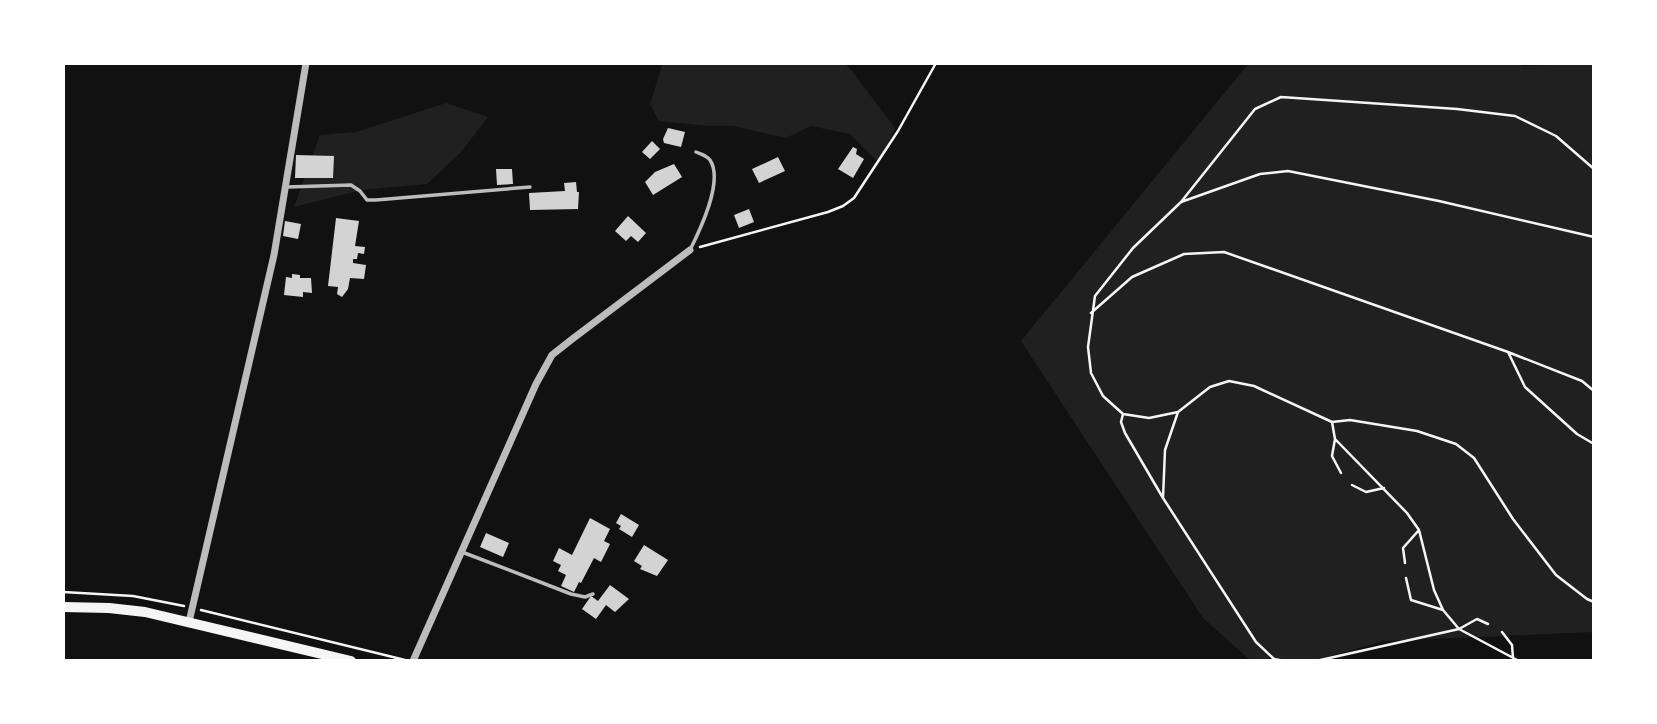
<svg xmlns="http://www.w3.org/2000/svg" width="1657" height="724" font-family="'Playfair Display',serif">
<rect width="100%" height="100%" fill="#111"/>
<path fill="#202020" d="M 663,63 L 844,63 L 852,71 L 895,128 L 879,163 L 850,134 L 811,126 L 786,138 L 733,126 L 708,126 L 659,121 L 650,104 Z
M 1249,63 L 1517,63 L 1523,66 L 1594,63 L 1594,632 L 1384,641 L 1313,661 L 1250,660 L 1203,618 L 1021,341 Z
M 446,103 L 488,117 L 461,152 L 427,184 L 362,190 L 294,207 L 320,135 L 356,132 Z"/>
<path fill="#d3d3d3" d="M 668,128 L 685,132 L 681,147 L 664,143 L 663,139 Z
M 652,141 L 660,149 L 650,159 L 642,152 Z
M 853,147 L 857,149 L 856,154 L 864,159 L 853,178 L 838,169 Z
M 296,155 L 334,156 L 333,178 L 295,178 Z
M 778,157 L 785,171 L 759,183 L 752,169 Z
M 674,164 L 682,177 L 653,195 L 645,182 L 655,172 Z
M 496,169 L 512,169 L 513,184 L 497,185 Z
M 576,182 L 577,192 L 579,192 L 578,209 L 530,210 L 529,193 L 565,191 L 564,183 Z
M 749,209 L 754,222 L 739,228 L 734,215 Z
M 628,216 L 646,233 L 638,242 L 631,236 L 626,241 L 615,231 Z
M 336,218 L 359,221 L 355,246 L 365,247 L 364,254 L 358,253 L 357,259 L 353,259 L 353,263 L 366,265 L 364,279 L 350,278 L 348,289 L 342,297 L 337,294 L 338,287 L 328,286 Z
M 285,221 L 301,224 L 298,239 L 283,236 Z
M 292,274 L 300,275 L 300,278 L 311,278 L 312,293 L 303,292 L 303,297 L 284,295 L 286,277 L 292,278 Z
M 621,514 L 639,525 L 632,537 L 619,529 L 621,526 L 616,523 Z
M 590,518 L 610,529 L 604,541 L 610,544 L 601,562 L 594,558 L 581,583 L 579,582 L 574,592 L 561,586 L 566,575 L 558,571 L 561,565 L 553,561 L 559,548 L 572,555 Z
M 486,533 L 509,543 L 503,557 L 480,547 Z
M 644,545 L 668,560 L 657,576 L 640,569 L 642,566 L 634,561 Z
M 610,585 L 629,599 L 615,612 L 606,605 L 596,619 L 582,609 L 591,596 L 598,601 Z"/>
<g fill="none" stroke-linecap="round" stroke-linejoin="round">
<path stroke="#f5f5f5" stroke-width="2.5" d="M 1594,169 L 1556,136 L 1515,116 L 1457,109 L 1281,97 L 1255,109 L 1181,202 L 1133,248 L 1095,296 L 1088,347 L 1091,373 L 1103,396 L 1123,414 L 1149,418 L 1178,412 L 1210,387 L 1229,381 L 1254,386 L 1332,422 L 1350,420 L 1417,431 L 1456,444 L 1474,458 L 1513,519 L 1556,575 L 1587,599 L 1594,602
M 1181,202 L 1260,174 L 1288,171 L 1439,201 L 1594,237
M 700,247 L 828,212 L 843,206 L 854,198 L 898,131 L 936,63
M 1091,313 L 1132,277 L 1184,254 L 1224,252 L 1508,352 L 1582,381 L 1594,391
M 1508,352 L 1525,387 L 1577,434 L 1594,444
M 1123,414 L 1121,422 L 1125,433 L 1163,498 L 1256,642 L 1274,659 L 1285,661
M 1332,422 L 1335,439 L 1407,513 L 1419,530 L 1434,590 L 1443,610 L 1459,629 L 1519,661
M 1335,439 L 1332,456 L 1341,473
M 1352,485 L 1366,492 L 1384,488
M 1163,498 L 1165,450 L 1178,412
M 1405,563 L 1403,548 L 1419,530
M 1406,578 L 1411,600 L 1443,610
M 63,592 L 133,596 L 184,606
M 201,610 L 405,660
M 1502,632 L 1512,645 L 1513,658
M 1316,661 L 1459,629 L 1477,619 L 1488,624"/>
<path stroke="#bcbcbc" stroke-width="3.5" d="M 287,187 L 351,185 L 360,191 L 367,200 L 376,200 L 530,187
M 690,250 C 700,230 724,181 710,160 C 706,155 701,154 696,152
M 462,552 L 571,594 L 585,597 L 593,594"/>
<path stroke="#bcbcbc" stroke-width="7" d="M 189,622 L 274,255 L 306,63
M 413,661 L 536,384 L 552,355 L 571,340 L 690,250"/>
<path stroke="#f5f5f5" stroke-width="10" d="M 63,607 L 109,608 L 145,612 L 351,661"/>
</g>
<rect width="1657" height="724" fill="none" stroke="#ffffff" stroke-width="130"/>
</svg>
